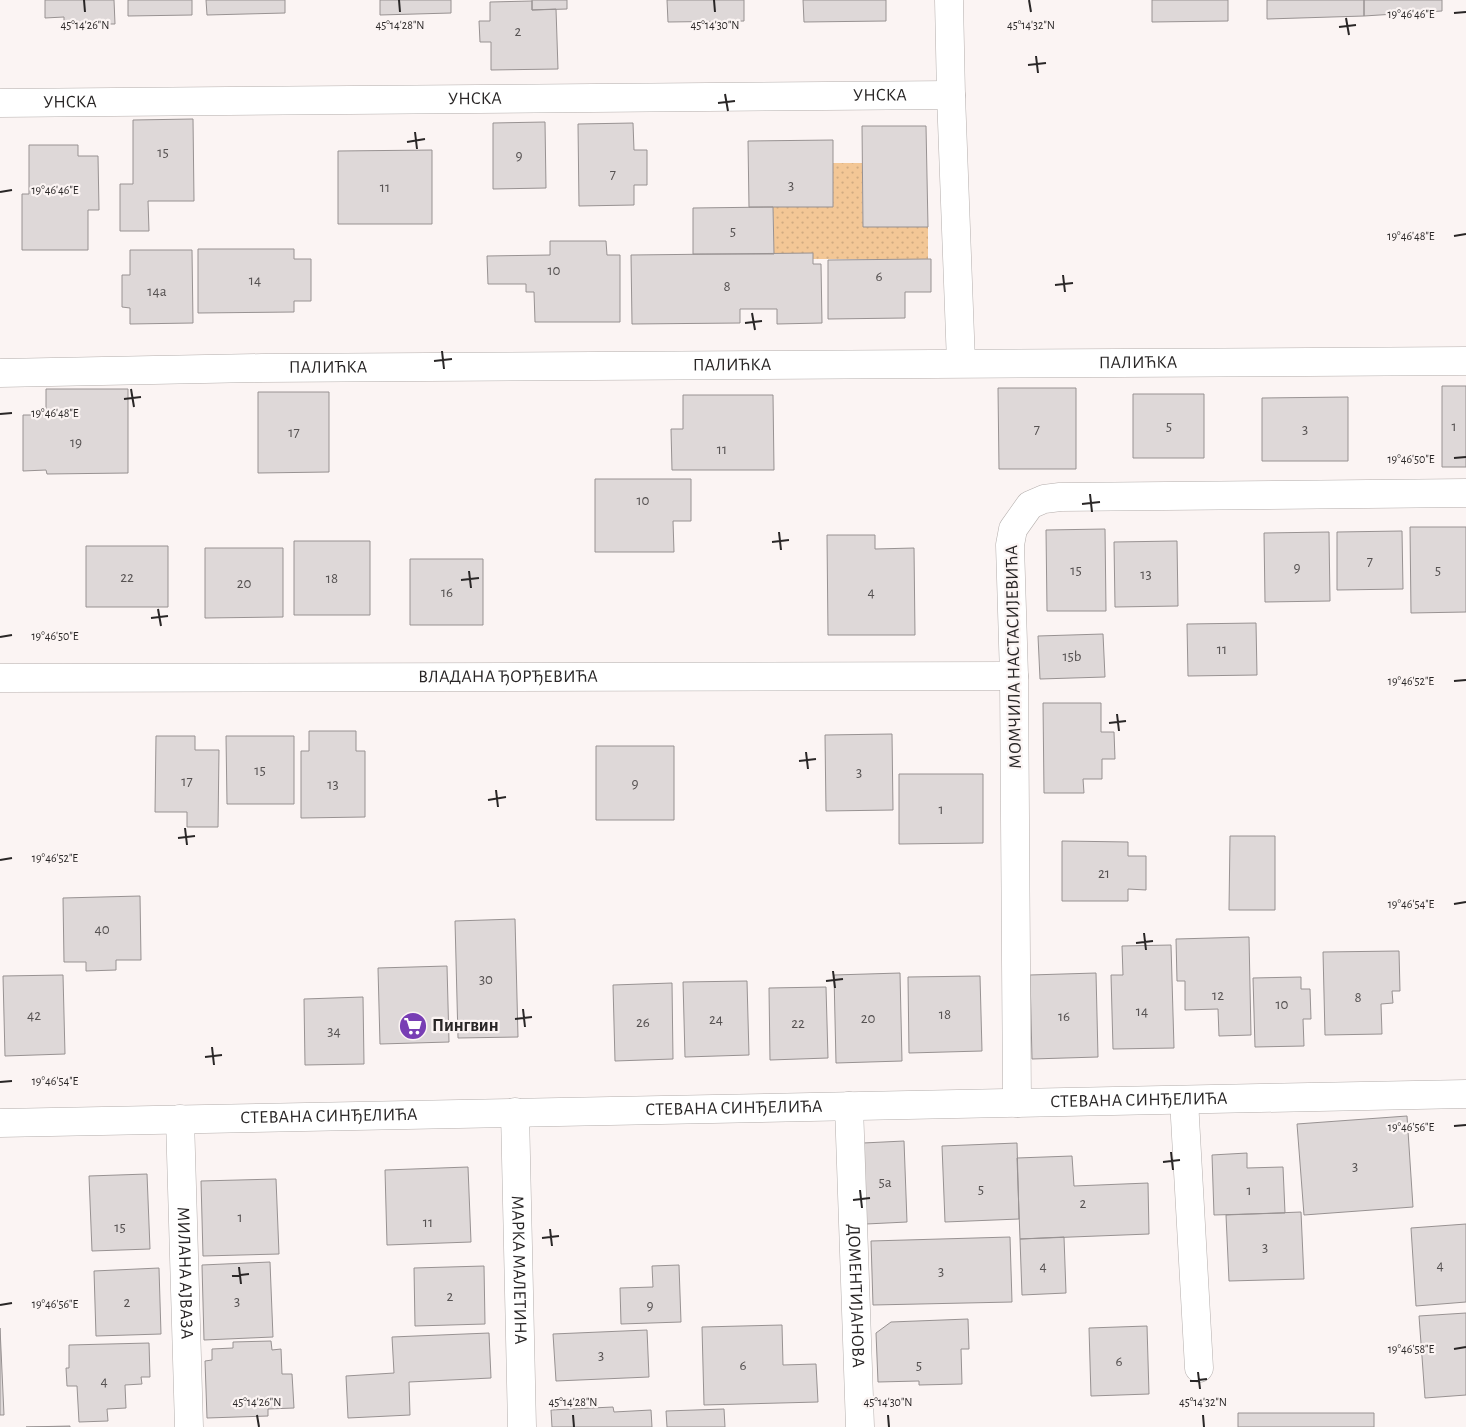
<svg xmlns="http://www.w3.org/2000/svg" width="1466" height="1427" font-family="'Alegreya Sans',sans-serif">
<defs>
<pattern id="green-dots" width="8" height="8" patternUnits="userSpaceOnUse" patternTransform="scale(1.25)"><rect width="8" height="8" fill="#f3c796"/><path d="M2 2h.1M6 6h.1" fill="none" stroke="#d0ab81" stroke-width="1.8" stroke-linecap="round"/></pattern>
</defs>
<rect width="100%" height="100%" fill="#fbf4f3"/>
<path fill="url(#green-dots)" d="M 833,163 L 862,163 L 863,227 L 928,227 L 928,259 L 813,259 L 774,254 L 773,207 L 833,207 Z"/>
<path fill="#ded8d8" stroke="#989292" d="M 45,0 L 114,0 L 115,24 L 64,24 L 64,17 L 45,18 Z
M 128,0 L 192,0 L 192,15 L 128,16 Z
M 206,0 L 285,0 L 285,13 L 207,15 Z
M 380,0 L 451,0 L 451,13 L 380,15 Z
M 532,0 L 567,0 L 567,9 L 532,10 Z
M 667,0 L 744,0 L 744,21 L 668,22 Z
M 803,0 L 886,0 L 886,21 L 804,22 Z
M 1152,0 L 1228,0 L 1228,21 L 1152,22 Z
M 1267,0 L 1364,0 L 1364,16 L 1267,19 Z
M 1364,0 L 1442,0 L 1442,11 L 1364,16 Z
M 532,1 L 532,10 L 556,9 L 558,69 L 491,70 L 491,42 L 480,42 L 479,21 L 490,21 L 490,2 Z
M 193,119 L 194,201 L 148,201 L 149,231 L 120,231 L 120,184 L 133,184 L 133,120 Z
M 545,122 L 546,188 L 493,189 L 493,123 Z
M 633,123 L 634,150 L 647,150 L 647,185 L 634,185 L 634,205 L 579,206 L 578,124 Z
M 862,126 L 926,126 L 928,227 L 863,227 Z
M 833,140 L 833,207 L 749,207 L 748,141 Z
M 29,145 L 78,145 L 78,156 L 98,156 L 99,210 L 88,210 L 88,250 L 22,250 L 22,194 L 29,194 Z
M 432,150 L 432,224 L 338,224 L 338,151 Z
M 773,207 L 774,254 L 693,254 L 693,208 Z
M 550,241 L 606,241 L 607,255 L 620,255 L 620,322 L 535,322 L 534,292 L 526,292 L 526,284 L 488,284 L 487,256 L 550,255 Z
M 198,249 L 294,249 L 294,259 L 311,259 L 311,301 L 294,301 L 294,312 L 198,313 Z
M 130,250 L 192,250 L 193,323 L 130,324 L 130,308 L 122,307 L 122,275 L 130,275 Z
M 813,253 L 813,264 L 821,264 L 822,323 L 777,324 L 777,309 L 740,309 L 740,323 L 632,324 L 631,255 Z
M 928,259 L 931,259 L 931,292 L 905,292 L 905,318 L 828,319 L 828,260 Z
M 1442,386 L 1466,386 L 1466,467 L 1442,467 Z
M 998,388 L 1076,388 L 1076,469 L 999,469 Z
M 46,389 L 128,389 L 128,473 L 47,474 L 46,470 L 23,471 L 23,415 L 46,415 Z
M 258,392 L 329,392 L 329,472 L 258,473 Z
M 1133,394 L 1204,394 L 1204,458 L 1133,458 Z
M 683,395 L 773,395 L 774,470 L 672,470 L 671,429 L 683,429 Z
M 1348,397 L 1348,461 L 1262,461 L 1262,398 Z
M 595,479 L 691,479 L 691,521 L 673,521 L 674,552 L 595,552 Z
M 1410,527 L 1466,527 L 1466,612 L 1411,613 Z
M 1105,529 L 1106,611 L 1047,611 L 1046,530 Z
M 1402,531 L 1403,589 L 1337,590 L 1337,532 Z
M 1329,532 L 1330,601 L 1265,602 L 1264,533 Z
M 827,535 L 875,535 L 875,549 L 914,548 L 915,635 L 828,635 Z
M 294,541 L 370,541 L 370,615 L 294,615 Z
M 1177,541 L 1178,606 L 1115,607 L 1114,542 Z
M 86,546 L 168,546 L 168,607 L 86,607 Z
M 205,548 L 283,548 L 283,617 L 205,618 Z
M 410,559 L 483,559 L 483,625 L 410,625 Z
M 1256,623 L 1257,675 L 1188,676 L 1187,624 Z
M 1103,634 L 1105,677 L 1040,679 L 1038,636 Z
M 1043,703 L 1101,703 L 1101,732 L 1114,732 L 1115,759 L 1102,759 L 1102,779 L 1083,779 L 1084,793 L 1044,793 Z
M 309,731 L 356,731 L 356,751 L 365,751 L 365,817 L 301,818 L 301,751 L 309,751 Z
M 892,734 L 893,810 L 826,811 L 825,735 Z
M 156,736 L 195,736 L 195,750 L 219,750 L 218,827 L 187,827 L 187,812 L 155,812 Z
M 226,736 L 294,736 L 294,804 L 227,804 Z
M 596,746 L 674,746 L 674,820 L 596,820 Z
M 899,774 L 983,774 L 983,843 L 899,844 Z
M 1230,836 L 1275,836 L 1275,910 L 1229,910 Z
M 1062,841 L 1128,842 L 1128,856 L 1146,856 L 1146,890 L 1128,889 L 1128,901 L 1062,901 Z
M 140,896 L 141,960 L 116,960 L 116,970 L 86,971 L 86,962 L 64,962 L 63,898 Z
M 515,919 L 518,1037 L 458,1038 L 455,921 Z
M 1249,937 L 1251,1035 L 1219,1036 L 1218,1009 L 1185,1010 L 1185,981 L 1177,981 L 1176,939 Z
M 1171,945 L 1174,1048 L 1113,1049 L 1111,975 L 1123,975 L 1122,946 Z
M 1399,951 L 1400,991 L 1392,991 L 1393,1003 L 1381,1004 L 1382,1034 L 1325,1035 L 1323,952 Z
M 447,966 L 449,1042 L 380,1044 L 378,968 Z
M 900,973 L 902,1061 L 836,1063 L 834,975 Z
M 1096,973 L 1098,1057 L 1032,1059 L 1030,975 Z
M 63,975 L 65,1054 L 5,1056 L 3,976 Z
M 980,976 L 982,1051 L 909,1053 L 908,977 Z
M 1301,977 L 1301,989 L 1310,989 L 1311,1019 L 1303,1019 L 1304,1046 L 1255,1047 L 1253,978 Z
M 747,981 L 749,1055 L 685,1057 L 683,982 Z
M 672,983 L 673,1059 L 615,1061 L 613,985 Z
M 826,987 L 828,1058 L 770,1060 L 769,988 Z
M 363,997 L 364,1064 L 305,1065 L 304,999 Z
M 1407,1116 L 1413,1207 L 1304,1215 L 1297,1124 Z
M 904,1141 L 907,1222 L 866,1224 L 863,1143 Z
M 1017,1143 L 1019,1219 L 945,1222 L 942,1146 Z
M 1247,1153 L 1247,1168 L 1283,1167 L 1285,1213 L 1214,1215 L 1212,1155 Z
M 1072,1156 L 1074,1186 L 1148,1183 L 1149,1234 L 1020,1239 L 1017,1158 Z
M 468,1167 L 471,1242 L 387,1245 L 385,1170 Z
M 147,1174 L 150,1249 L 92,1251 L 89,1176 Z
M 276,1179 L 279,1254 L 203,1256 L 201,1181 Z
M 1301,1212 L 1304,1279 L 1229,1281 L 1226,1215 Z
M 1466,1224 L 1466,1302 L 1416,1306 L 1411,1228 Z
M 1010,1237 L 1012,1302 L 873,1305 L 871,1241 Z
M 1064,1237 L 1066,1293 L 1022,1295 L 1020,1239 Z
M 270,1262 L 273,1337 L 204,1340 L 202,1265 Z
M 679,1265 L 681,1322 L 621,1324 L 620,1288 L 653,1287 L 652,1266 Z
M 484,1266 L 485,1324 L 415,1326 L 414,1268 Z
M 159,1268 L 161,1334 L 96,1336 L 94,1271 Z
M 1466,1313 L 1466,1395 L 1425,1398 L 1419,1316 Z
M 968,1319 L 969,1349 L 961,1349 L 962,1384 L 919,1385 L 919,1381 L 878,1382 L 876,1333 L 891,1322 Z
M 782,1325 L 783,1365 L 816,1364 L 818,1402 L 704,1405 L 702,1327 Z
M 1147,1326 L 1149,1394 L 1091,1396 L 1089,1328 Z
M 0,1328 L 4,1415 L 0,1415 Z
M 647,1330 L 649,1377 L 556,1381 L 553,1334 Z
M 489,1333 L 491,1378 L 409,1382 L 410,1415 L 348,1418 L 346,1376 L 394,1373 L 392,1337 Z
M 271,1341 L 272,1350 L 281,1349 L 282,1374 L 292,1374 L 294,1408 L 268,1409 L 268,1416 L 207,1418 L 205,1361 L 212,1360 L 212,1349 L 233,1348 L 233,1342 Z
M 149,1343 L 150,1377 L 141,1377 L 142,1384 L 125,1385 L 126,1408 L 107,1409 L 108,1421 L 79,1422 L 77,1386 L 67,1386 L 66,1368 L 69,1368 L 69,1345 Z
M 613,1407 L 614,1412 L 651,1410 L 652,1427 L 552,1427 L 551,1410 Z
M 724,1409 L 725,1427 L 667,1427 L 666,1411 Z
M 1238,1413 L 1374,1413 L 1374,1427 L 1238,1427 Z
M 70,1426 L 70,1427 L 26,1427 Z"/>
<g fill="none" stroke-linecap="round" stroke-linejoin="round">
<defs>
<g id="minor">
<path d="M 949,0 L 951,95 L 961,363"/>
<path id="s1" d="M 0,103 L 951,95"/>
<path id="s2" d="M 0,373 L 262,368 L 1466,361"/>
<path id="s3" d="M 0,678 L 1014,676"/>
<path d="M 1184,1100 L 1199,1368"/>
<path d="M 1017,1103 L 1014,676 L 1010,545 L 1013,529 L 1030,505 L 1044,499 L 1060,497 L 1466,493"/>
<path id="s4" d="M 849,1106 L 860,1427"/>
<path id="s5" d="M 515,1112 L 522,1427"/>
<path id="s6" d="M 180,1119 L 189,1427"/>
<path id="s7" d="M 0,1123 L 1466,1094"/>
</g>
</defs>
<use href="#minor" stroke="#b4aeac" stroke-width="29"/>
<use href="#minor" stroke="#fff" stroke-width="28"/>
</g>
<path fill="none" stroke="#292626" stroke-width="2" d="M 84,0 L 85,12M 399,0 L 400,12M 714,0 L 715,12M 1029,0 L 1031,12M 1454,13 L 1466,12M 1346,18 L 1349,35M 1339,27 L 1356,25M 1036,56 L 1038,73M 1028,65 L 1046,63M 725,94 L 728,111M 718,103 L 735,101M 415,132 L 417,149M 407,142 L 425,139M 0,192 L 12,190M 1454,236 L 1466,234M 1063,275 L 1065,292M 1055,285 L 1073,283M 752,313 L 755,330M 745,323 L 762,321M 442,351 L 444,369M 434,361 L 452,359M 131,389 L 134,407M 124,399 L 141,397M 0,414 L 12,413M 1454,458 L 1466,457M 1090,494 L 1092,512M 1082,504 L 1100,502M 779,532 L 781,550M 772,542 L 789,540M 469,571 L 471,588M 461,580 L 479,578M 158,609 L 161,626M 151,618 L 168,616M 0,637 L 12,635M 1454,681 L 1466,680M 1117,714 L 1119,731M 1109,723 L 1126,721M 806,752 L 808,769M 799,761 L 816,759M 496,790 L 498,807M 488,800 L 506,797M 185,828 L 187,845M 178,838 L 195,836M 0,860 L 12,858M 1454,904 L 1466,902M 1144,933 L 1146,950M 1136,943 L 1153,941M 833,971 L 835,988M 826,981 L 843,979M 523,1009 L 525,1027M 515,1019 L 532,1017M 212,1047 L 214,1065M 205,1057 L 222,1055M 0,1082 L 12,1081M 1454,1126 L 1466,1125M 1171,1152 L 1173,1170M 1163,1162 L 1180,1160M 860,1190 L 862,1208M 853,1200 L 870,1198M 550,1229 L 552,1246M 542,1238 L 559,1236M 239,1267 L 241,1284M 232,1276 L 249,1274M 0,1305 L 12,1303M 1454,1349 L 1466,1347M 1198,1372 L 1200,1389M 1190,1381 L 1207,1379M 257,1415 L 259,1427M 573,1415 L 574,1427M 888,1415 L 889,1427M 1203,1415 L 1204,1427"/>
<defs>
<symbol id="supermarket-disc" viewBox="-11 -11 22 22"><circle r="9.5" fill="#783eb4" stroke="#fbf4f3"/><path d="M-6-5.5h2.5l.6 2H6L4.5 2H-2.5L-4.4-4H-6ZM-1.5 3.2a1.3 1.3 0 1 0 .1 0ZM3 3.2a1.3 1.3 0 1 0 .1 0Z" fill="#fff"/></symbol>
</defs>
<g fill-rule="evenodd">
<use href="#supermarket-disc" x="397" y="1010" width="32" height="32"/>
</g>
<g text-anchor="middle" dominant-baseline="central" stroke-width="4.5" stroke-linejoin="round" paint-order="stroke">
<g font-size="15" fill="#565252">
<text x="518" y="31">2</text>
<text x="163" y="152">15</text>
<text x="519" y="155">9</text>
<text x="613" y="174">7</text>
<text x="791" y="185">3</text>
<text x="385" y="187">11</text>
<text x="733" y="231">5</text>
<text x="554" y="270">10</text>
<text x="879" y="276">6</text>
<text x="255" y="280">14</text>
<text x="727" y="286">8</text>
<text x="157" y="291">14a</text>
<text x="1169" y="426">5</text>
<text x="1454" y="426">1</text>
<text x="1037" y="429">7</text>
<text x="1305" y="429">3</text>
<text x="294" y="432">17</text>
<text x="76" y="442">19</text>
<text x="722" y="449">11</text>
<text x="643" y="500">10</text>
<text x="1370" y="561">7</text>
<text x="1297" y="567">9</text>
<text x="1076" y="570">15</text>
<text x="1438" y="570">5</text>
<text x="1146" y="574">13</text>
<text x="127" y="577">22</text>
<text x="332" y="578">18</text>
<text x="244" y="583">20</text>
<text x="447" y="592">16</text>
<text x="871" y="592">4</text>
<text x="1222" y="649">11</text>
<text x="1072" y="656">15b</text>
<text x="260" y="770">15</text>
<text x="859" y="772">3</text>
<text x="187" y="781">17</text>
<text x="635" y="783">9</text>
<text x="333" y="784">13</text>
<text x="941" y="809">1</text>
<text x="1104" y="873">21</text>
<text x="102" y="929">40</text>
<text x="486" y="979">30</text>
<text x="1218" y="995">12</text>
<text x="1358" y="997">8</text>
<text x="1282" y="1004">10</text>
<text x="1142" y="1011">14</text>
<text x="945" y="1014">18</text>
<text x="34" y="1015">42</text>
<text x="1064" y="1016">16</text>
<text x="868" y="1018">20</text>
<text x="716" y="1019">24</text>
<text x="643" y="1022">26</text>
<text x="798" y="1023">22</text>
<text x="334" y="1031">34</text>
<text x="1355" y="1166">3</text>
<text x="885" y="1182">5a</text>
<text x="981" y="1189">5</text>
<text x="1249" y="1190">1</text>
<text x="1083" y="1203">2</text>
<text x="240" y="1217">1</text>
<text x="428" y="1222">11</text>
<text x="120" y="1227">15</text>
<text x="1265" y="1247">3</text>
<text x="1440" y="1265">4</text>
<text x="1043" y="1266">4</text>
<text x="941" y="1271">3</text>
<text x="450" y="1296">2</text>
<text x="237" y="1301">3</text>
<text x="127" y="1302">2</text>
<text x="650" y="1305">9</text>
<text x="601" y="1355">3</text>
<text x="1119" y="1361">6</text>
<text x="743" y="1365">6</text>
<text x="919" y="1365">5</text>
<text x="104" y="1381">4</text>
</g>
<g font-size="18" fill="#292626" stroke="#fbf4f3">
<text stroke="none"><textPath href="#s1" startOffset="880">УНСКА</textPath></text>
<text stroke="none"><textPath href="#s1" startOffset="475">УНСКА</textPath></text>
<text stroke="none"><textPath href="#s1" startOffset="70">УНСКА</textPath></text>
<text stroke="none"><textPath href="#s2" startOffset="1138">ПАЛИЋКА</textPath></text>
<text stroke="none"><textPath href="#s2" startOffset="732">ПАЛИЋКА</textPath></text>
<text stroke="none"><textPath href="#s2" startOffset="328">ПАЛИЋКА</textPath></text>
<text transform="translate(1014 657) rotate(-91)">МОМЧИЛА НАСТАСИЈЕВИЋА</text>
<text stroke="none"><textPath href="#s3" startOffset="508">ВЛАДАНА ЂОРЂЕВИЋА</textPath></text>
<text stroke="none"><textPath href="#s7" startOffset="1139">СТЕВАНА СИНЂЕЛИЋА</textPath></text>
<text stroke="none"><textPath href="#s7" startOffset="734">СТЕВАНА СИНЂЕЛИЋА</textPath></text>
<text stroke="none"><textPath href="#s7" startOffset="329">СТЕВАНА СИНЂЕЛИЋА</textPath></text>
<text stroke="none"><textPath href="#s5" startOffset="158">МАРКА МАЛЕТИНА</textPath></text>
<text stroke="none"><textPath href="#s6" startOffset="154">МИЛАНА АЈВАЗА</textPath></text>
<text stroke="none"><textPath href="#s4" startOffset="190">ДОМЕНТИЈАНОВА</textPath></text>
</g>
<g font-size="18" font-weight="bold" fill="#292626" stroke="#fbf4f3" text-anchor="start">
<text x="432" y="1026">Пингвин</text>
</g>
</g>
<g font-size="12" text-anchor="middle" fill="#292626" stroke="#fbf4f3" stroke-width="4.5" stroke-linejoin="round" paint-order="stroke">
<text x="1411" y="18">19°46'46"E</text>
<text x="85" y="29">45°14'26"N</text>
<text x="400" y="29">45°14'28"N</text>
<text x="715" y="29">45°14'30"N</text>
<text x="1031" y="29">45°14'32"N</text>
<text x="55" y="194">19°46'46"E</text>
<text x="1411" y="240">19°46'48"E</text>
<text x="55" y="417">19°46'48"E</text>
<text x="1411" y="463">19°46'50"E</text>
<text x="55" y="640">19°46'50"E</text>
<text x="1411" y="685">19°46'52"E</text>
<text x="55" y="862">19°46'52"E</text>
<text x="1411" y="908">19°46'54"E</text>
<text x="55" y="1085">19°46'54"E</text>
<text x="1411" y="1131">19°46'56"E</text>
<text x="55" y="1308">19°46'56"E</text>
<text x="1411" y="1353">19°46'58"E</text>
<text x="257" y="1406">45°14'26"N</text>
<text x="573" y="1406">45°14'28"N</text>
<text x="888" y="1406">45°14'30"N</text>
<text x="1203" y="1406">45°14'32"N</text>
</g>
</svg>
